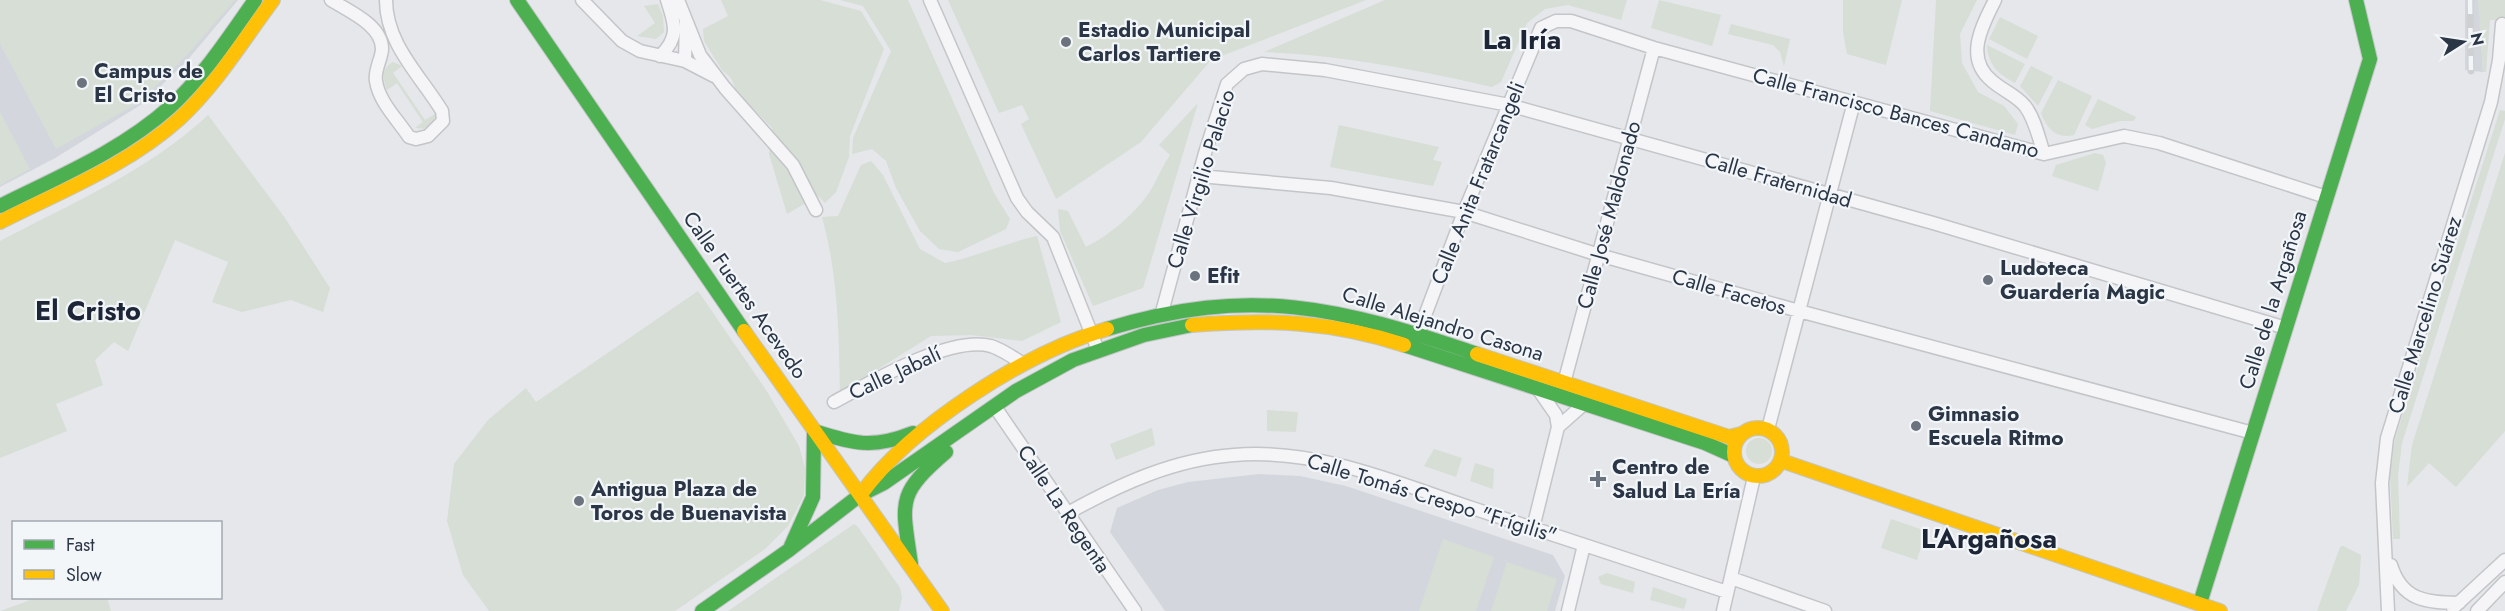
<svg xmlns="http://www.w3.org/2000/svg" width="2505" height="611" font-family="Jost,sans-serif">
<rect width="100%" height="100%" fill="#e5e7ea"/>
<path fill="#d3d7dd" d="M 0,0 L 238,0 L 185,63 L 142,104 L 57,157 L 0,187 Z
M 2465,0 L 2479,0 L 2483,72 L 2465,70 Z
M 1259,474 L 1300,476 L 1346,486 L 1553,555 L 1565,576 L 1555,611 L 1165,611 L 1110,532 L 1117,508 L 1158,490 L 1188,482 Z"/>
<path fill="#d6ded5" d="M 0,0 L 235,0 L 187,55 L 140,102 L 56,149 L 0,44 Z
M 721,0 L 820,0 L 861,11 L 884,49 L 850,136 L 849,157 L 836,192 L 825,203 L 818,196 L 787,214 L 769,154 L 772,128 L 737,92 L 731,78 L 722,70 L 704,41 L 703,29 L 728,16 Z
M 840,0 L 908,0 L 994,193 L 1010,219 L 1006,229 L 958,252 L 939,249 L 920,231 L 896,188 L 886,161 L 872,149 L 852,154 L 853,138 L 891,51 L 863,6 Z
M 948,0 L 1366,0 L 1211,60 L 1141,142 L 1056,199 L 1021,124 L 1029,119 L 1022,105 L 999,113 Z
M 1385,0 L 1627,0 L 1621,20 L 1568,5 L 1545,9 L 1527,23 L 1501,82 L 1492,87 C 1413,69 1346,56 1264,52 Z
M 1659,0 L 1721,15 L 1712,46 L 1651,28 Z
M 1843,0 L 1902,0 L 1886,65 L 1847,54 L 1843,32 Z
M 1936,0 L 1977,0 L 1960,34 L 1962,63 L 1978,92 L 2004,106 L 2018,124 L 2015,135 L 1930,111 Z
M 2478,0 L 2505,0 L 2505,20 L 2490,20 L 2486,72 L 2483,72 Z
M 658,4 L 663,16 L 664,32 L 656,39 L 637,36 L 655,23 L 644,6 Z
M 2000,17 L 2038,36 L 2027,59 L 1989,39 Z
M 1731,24 L 1790,39 L 1784,66 L 1780,52 L 1773,45 L 1728,34 Z
M 1987,45 L 2025,64 L 2015,83 C 1998,74 1988,65 1987,45 Z
M 393,62 L 402,66 L 393,73 L 425,120 L 435,114 L 436,119 L 428,129 L 415,128 L 423,122 L 397,83 L 387,90 C 383,79 380,69 393,62 Z
M 2031,66 L 2053,77 L 2038,106 L 2020,86 Z
M 2058,80 L 2092,96 L 2074,135 C 2056,139 2047,129 2041,113 Z
M 2098,99 L 2136,117 L 2134,121 L 2120,121 L 2092,129 L 2085,125 Z
M 1198,103 L 1143,288 L 1093,306 L 1060,231 L 1058,209 L 1068,211 L 1086,247 C 1108,236 1132,216 1147,196 C 1156,183 1161,168 1170,155 L 1159,145 Z
M 2500,110 L 2505,111 L 2505,119 L 2402,443 L 2398,475 L 2400,539 L 2393,539 L 2390,474 L 2395,439 Z
M 0,112 L 30,169 L 0,185 Z
M 208,115 L 285,218 L 330,288 L 323,312 L 291,300 L 242,312 L 212,302 L 228,262 L 175,240 L 128,351 L 114,342 L 95,360 L 103,385 L 56,404 L 67,431 L 0,458 L 0,241 C 72,203 148,171 208,115 Z
M 1339,125 L 1439,147 L 1433,160 L 1442,162 L 1433,186 L 1330,167 Z
M 2095,153 L 2103,155 L 2106,163 L 2098,191 L 2052,176 L 2056,165 Z
M 2505,153 L 2505,431 L 2456,487 L 2429,463 L 2407,487 L 2412,445 Z
M 871,161 L 883,175 L 920,249 L 945,263 C 976,257 1005,243 1037,236 L 1061,322 L 1022,341 L 971,335 L 931,336 L 840,393 C 839,333 838,274 822,217 L 838,216 L 861,165 Z
M 698,291 L 766,390 L 799,446 L 805,468 L 804,495 L 788,526 L 765,549 L 675,611 L 489,611 L 463,575 L 447,521 L 454,464 L 488,420 L 526,388 L 536,402 Z
M 1267,410 L 1298,412 L 1296,432 L 1267,431 Z
M 1152,428 L 1155,445 L 1116,460 L 1110,444 Z
M1746 451a13 13 0 1 1 26 0a13 13 0 1 1-26 0Z
M 1434,449 L 1462,458 L 1456,477 L 1424,466 Z
M 1475,463 L 1494,469 L 1493,489 L 1470,481 Z
M 1891,519 L 1926,531 L 1917,560 L 1881,548 Z
M 854,524 L 858,527 L 900,588 L 902,598 L 899,611 L 728,611 Z
M 1443,539 L 1494,557 L 1476,611 L 1419,611 Z
M 2343,546 L 2361,555 L 2359,585 L 2346,611 L 2317,611 L 2340,547 Z
M 1507,562 L 1557,579 L 1547,611 L 1491,611 Z
M 1607,573 L 1635,582 L 1633,593 L 1601,584 L 1598,577 Z
M 1653,587 L 1687,599 L 1684,609 L 1650,600 Z
M 30,598 L 107,598 L 111,611 L 0,611 L 28,601 Z"/>
<g fill="none" stroke-linecap="round" stroke-linejoin="round">
<defs>
<path id="street" d="M 331,0 C 348,11 383,25 382,50 C 381,60 374,71 376,81 C 379,102 398,120 409,137 L 416,139 L 428,136 L 443,121 L 442,111 C 420,75 386,44 386,0
M 582,0 L 622,41 L 640,51 L 685,61 L 686,20 L 678,0
M 930,0 L 1017,198 L 1027,212 L 1053,237 L 1098,350
M 1995,0 C 1982,26 1964,58 1992,81 C 2002,90 2016,95 2025,106 C 2035,119 2039,139 2044,154
M 686,20 L 700,55 L 725,88 L 793,165 L 816,210
M 660,56 C 680,37 675,24 667,0
M 685,61 L 714,76
M 1200,176 L 1331,188 L 1464,212 L 1599,255 L 1799,311 L 2253,433
M 1162,312 L 1205,153 L 1227,84 L 1244,69 L 1262,64 L 1325,70 L 1509,105 L 1933,223 L 2286,328
M 1418,334 L 1464,212 L 1541,28 L 1556,21 L 1571,21 L 1654,48 L 2044,154 L 2124,136 L 2159,143 L 2326,197
M 1564,383 L 1654,48
M 834,402 C 871,382 950,335 991,346 C 1003,350 1013,357 1023,364
M 995,407 L 1135,611
M 1558,427 L 1584,404
M 1768,429 L 1854,102
M 1068,513 C 1120,484 1175,459 1234,455 C 1317,448 1395,482 1472,508 C 1557,536 1642,564 1727,592
M 1533,528 L 1558,427 L 1556,415 L 1538,389
M 2391,565 C 2402,601 2426,602 2459,603
M 1731,578 L 1825,611
M 2453,608 L 2505,560
M 1568,611 L 1584,545
M 1723,611 L 1754,477
M 2388,611 L 2382,483 L 2387,438 L 2491,102 L 2499,60 L 2502,24
M 2477,611 L 2505,582"/>
<path id="fast" d="M 517,0 L 744,331
M 0,206 C 58,177 121,151 170,107 C 203,77 229,37 255,0
M 1107,329 C 1252,285 1338,307 1477,354
M 1404,345 L 1705,443 L 1734,456
M 791,546 L 813,497 L 814,431 C 854,444 873,449 913,433
M 911,564 C 902,501 896,495 946,452
M 2200,603 L 2370,59 L 2356,0
M 702,611 L 789,550 L 860,495 L 884,483 L 1016,391 L 1073,360 L 1144,335 L 1192,325"/>
<path id="slow" d="M 0,222 C 61,191 128,165 179,119 C 216,85 243,40 273,0
M 1192,325 C 1267,319 1332,321 1404,345
M 744,331 L 942,611
M 1477,354 L 1729,437 L 1741,434
M1734 452a24 24 0 1 1 48 0a24 24 0 1 1-48 0Z
M 1782,461 L 2220,611
M 861,494 C 912,425 1025,353 1107,329"/>
</defs>
<use href="#street" stroke="#c3c5c8" stroke-width="15"/>
<use href="#fast" stroke="#c3c5c8" stroke-width="16"/>
<use href="#slow" stroke="#c3c5c8" stroke-width="16"/>
<use href="#street" stroke="#f5f5f7" stroke-width="12"/>
<use href="#fast" stroke="#4caf50" stroke-width="14"/>
<use href="#slow" stroke="#ffc107" stroke-width="14"/>
<defs>
<path id="rail" d="M 2470,0 L 2471,71"/>
</defs>
<use href="#rail" stroke="#ced0d2" stroke-width="7"/>
<use href="#rail" stroke="#f3f6f9" stroke-width="4.5" stroke-dasharray="14" stroke-linecap="butt"/>
</g>
<g fill="#6b737f" stroke="#f3f6f9" stroke-width="2">
<circle cx="1066" cy="42" r="6"/>
<circle cx="82" cy="83" r="6"/>
<circle cx="1195" cy="276" r="6"/>
<circle cx="1988" cy="280" r="6"/>
<circle cx="1916" cy="426" r="6"/>
<path d="M1595 470h6v6h6v6h-6v6h-6v-6h-6v-6h6z"/>
<circle cx="579" cy="501" r="6"/>
</g>
<g text-anchor="middle" dominant-baseline="central" stroke-width="4.5" stroke-linejoin="round" paint-order="stroke">
<g font-size="21" font-weight="bold" fill="#2a3546" stroke="#f3f6f9" text-anchor="start">
<text x="1078" y="30">Estadio Municipal<tspan x="1078" dy="24">Carlos Tartiere</tspan></text>
<text x="94" y="71">Campus de<tspan x="94" dy="24">El Cristo</tspan></text>
<text x="2000" y="268">Ludoteca<tspan x="2000" dy="24">Guardería Magic</tspan></text>
<text x="1207" y="276">Efit</text>
<text x="1928" y="414">Gimnasio<tspan x="1928" dy="24">Escuela Ritmo</tspan></text>
<text x="1612" y="467">Centro de<tspan x="1612" dy="24">Salud La Ería</tspan></text>
<text x="591" y="489">Antigua Plaza de<tspan x="591" dy="24">Toros de Buenavista</tspan></text>
</g>
<g font-size="21" fill="#2a3546" stroke="#f3f6f9">
<text transform="translate(1896 113) rotate(15)">Calle Francisco Bances Candamo</text>
<text transform="translate(1201 179) rotate(-73)">Calle Virgilio Palacio</text>
<text transform="translate(1778 180) rotate(16)">Calle Fraternidad</text>
<text transform="translate(1478 183) rotate(-68)">Calle Anita Fratarcangeli</text>
<text transform="translate(1609 215) rotate(-75)">Calle José Maldonado</text>
<text transform="translate(1729 292) rotate(16)">Calle Facetos</text>
<text transform="translate(745 295) rotate(55)">Calle Fuertes Acevedo</text>
<text transform="translate(2273 300) rotate(-73)">Calle de la Argañosa</text>
<text transform="translate(2425 315) rotate(-73)">Calle Marcelino Suárez</text>
<text transform="translate(1443 324) rotate(17)">Calle Alejandro Casona</text>
<text transform="translate(895 373) rotate(-25)">Calle Jabalí</text>
<text transform="translate(1432 498) rotate(17)">Calle Tomás Crespo "Frígilis"</text>
<text transform="translate(1064 509) rotate(56)">Calle La Regenta</text>
</g>
<g font-size="27" font-weight="bold" fill="#1c2637" stroke="#f3f6f9">
<text x="1522" y="39">La Iría</text>
<text x="88" y="310">El Cristo</text>
<text x="1989" y="538">L'Argañosa</text>
</g>
</g>
<rect x="12" y="521" width="210" height="78" fill="#f3f6f9" stroke="#a3a9b1" stroke-width="1.5"/>
<rect x="24" y="540" width="30" height="9" fill="#4caf50" stroke="#a3a9b1" stroke-width="1.5"/>
<text x="66" y="551" font-size="18" fill="#2a3546">Fast</text>
<rect x="24" y="570" width="30" height="9" fill="#ffc107" stroke="#a3a9b1" stroke-width="1.5"/>
<text x="66" y="581" font-size="18" fill="#2a3546">Slow</text>
<g transform="translate(2463 42) rotate(78)" stroke="#f3f6f9" stroke-width="4.5" paint-order="stroke">
<path d="M0-4.5L10 22L0 15L-10 22Z" fill="#2a3546"/>
<text y="-9" font-size="16" font-weight="bold" text-anchor="middle" fill="#2a3546">N</text>
</g>
</svg>
